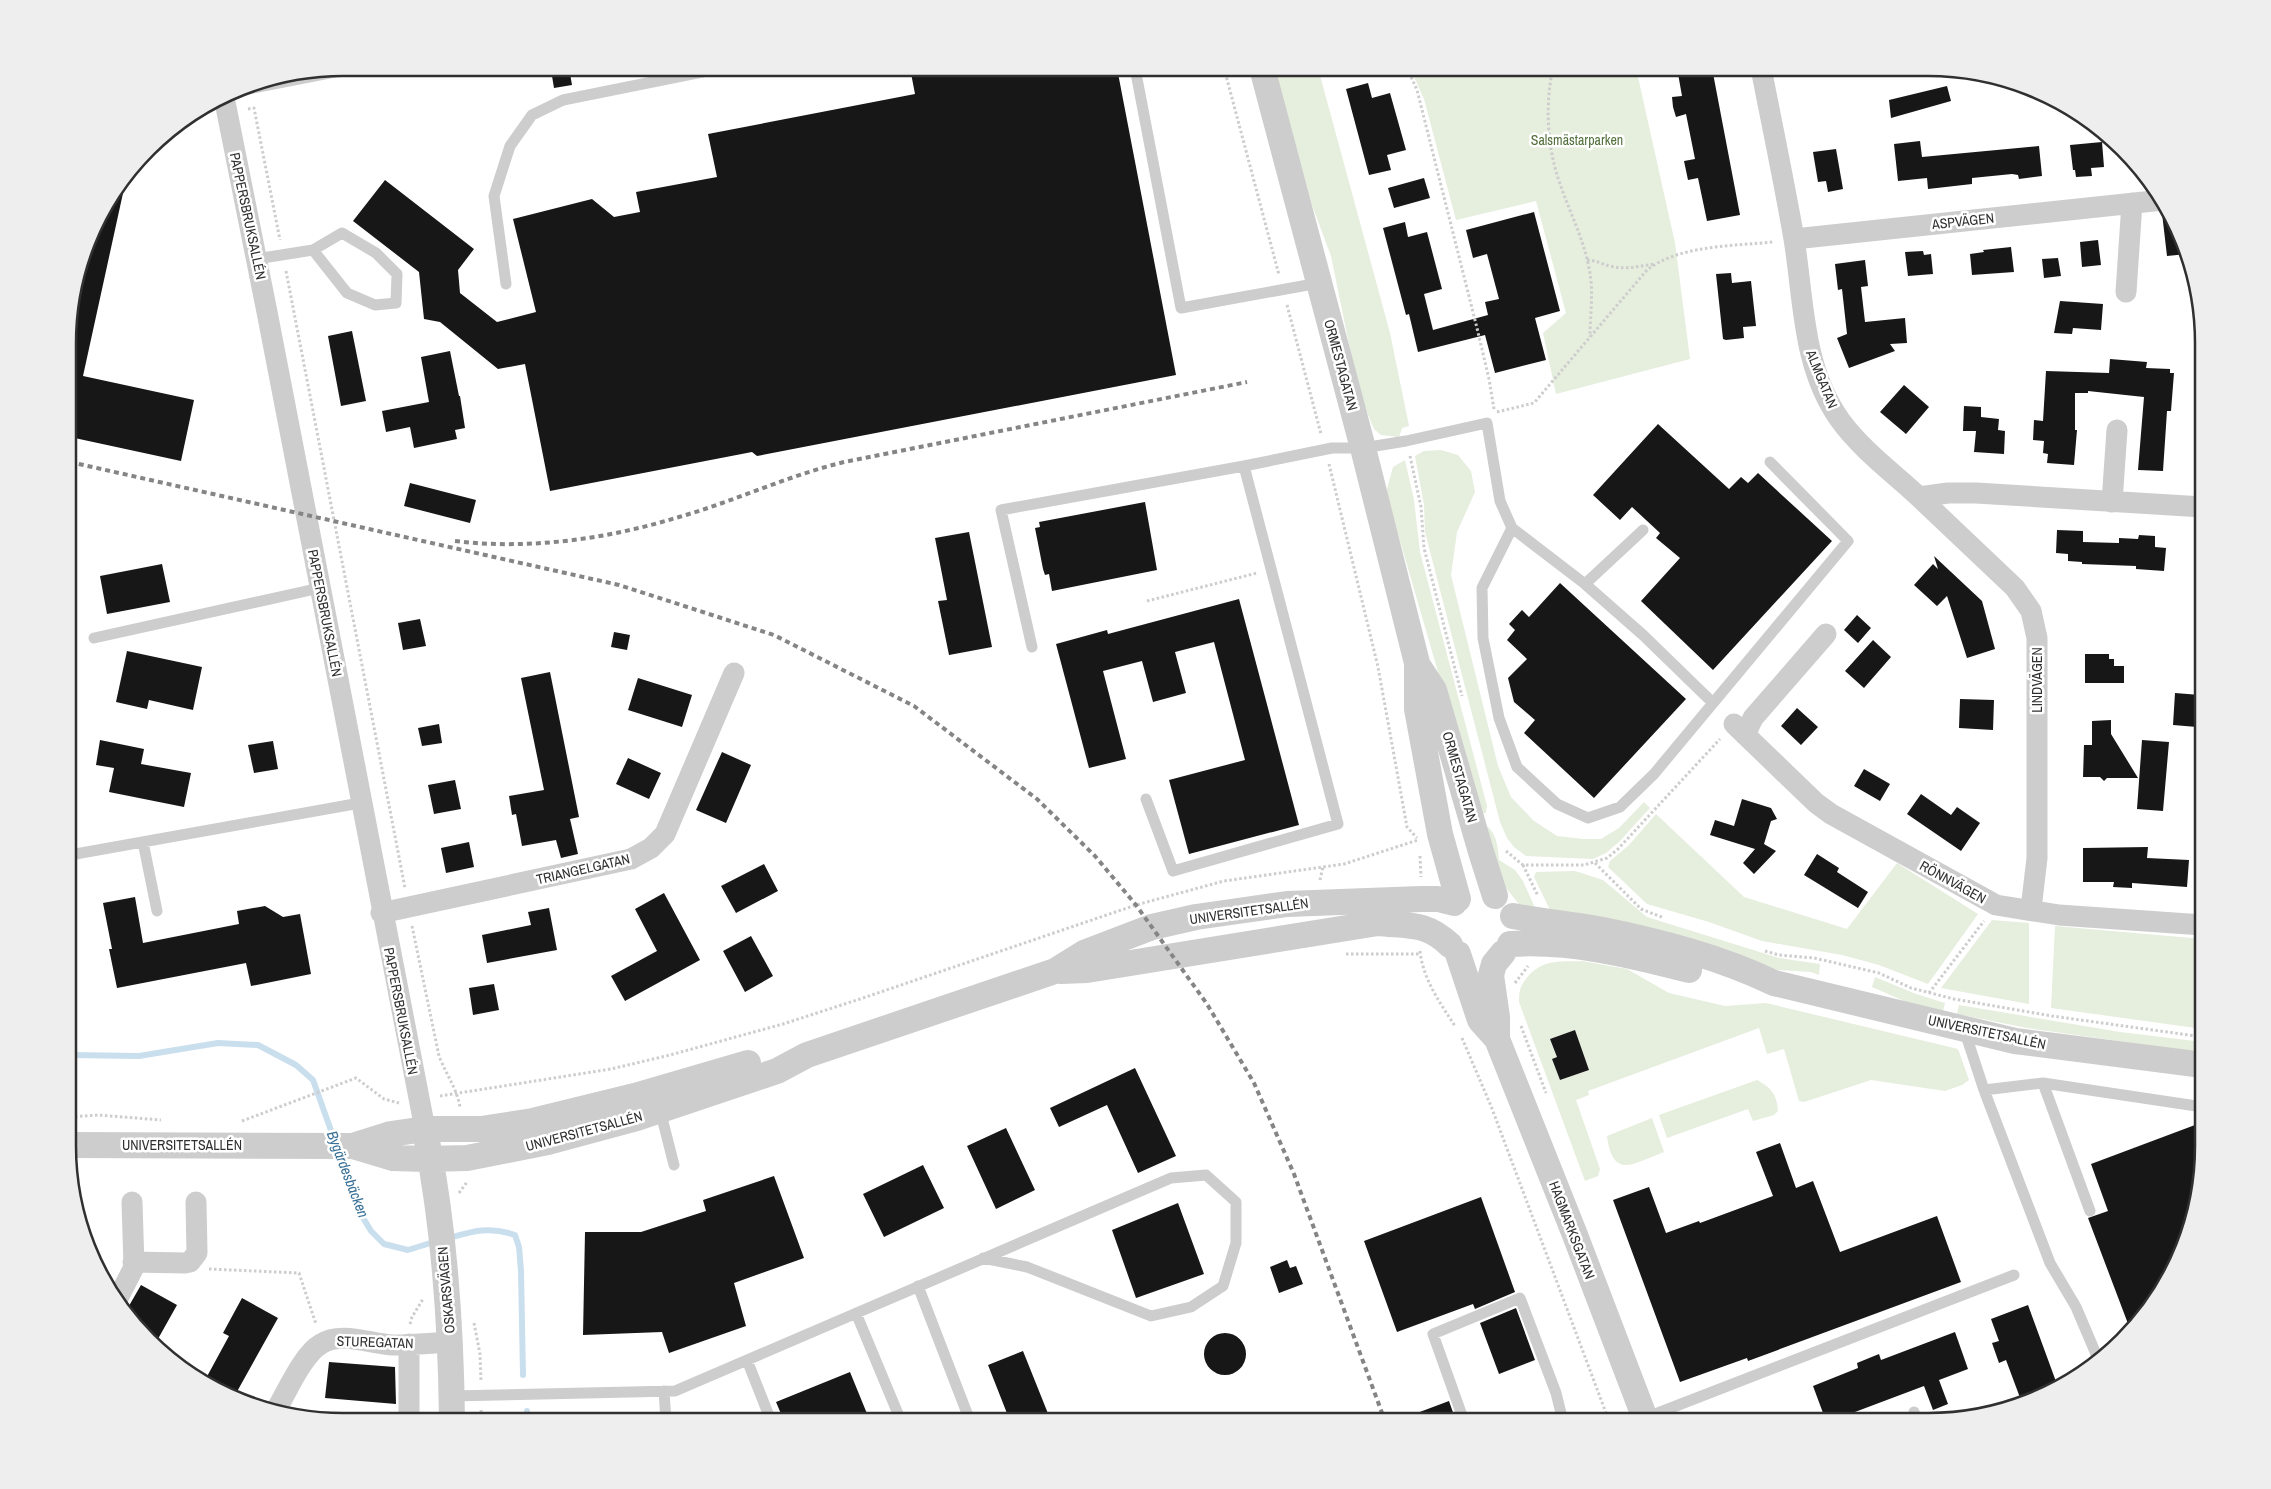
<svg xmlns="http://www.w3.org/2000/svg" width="2271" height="1489" font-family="'Archivo Narrow',sans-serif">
<rect width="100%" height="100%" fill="#fff"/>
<path fill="#e6eede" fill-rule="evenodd" d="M 1274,68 L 1318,68 L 1390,333 L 1409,426 L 1402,428 L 1399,437 L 1381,435 L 1374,429 L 1359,393 L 1331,256 L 1312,205 Z
M 1410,68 L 1636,68 L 1675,243 L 1690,359 L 1556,394 L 1543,333 L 1566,313 L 1536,201 L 1456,220 L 1424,99 Z
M 1441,450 L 1458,455 L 1471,471 L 1475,492 L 1457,532 L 1451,575 L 1498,766 L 1511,797 L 1534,821 L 1557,836 L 1583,839 L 1601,839 L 1619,828 L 1644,802 L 1650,808 L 1619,842 L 1606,853 L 1593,859 L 1526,856 L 1514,847 L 1507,838 L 1500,822 L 1425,532 L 1424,505 L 1415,456 L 1424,451 Z
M 1405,460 L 1414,500 L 1420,552 L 1487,806 L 1486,813 L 1479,814 L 1388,499 L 1387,489 L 1393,467 Z
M 1656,814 L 1744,897 L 1847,929 L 1897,863 L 1978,914 L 1928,984 L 1879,965 L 1842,955 L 1762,941 L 1709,922 L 1647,904 L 1608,867 L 1610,861 L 1629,845 Z
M 1487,826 C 1497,835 1498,847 1499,860 L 1515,870 L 1523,881 L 1536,910 L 1526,913 L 1498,878 Z
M 1575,871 L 1603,880 L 1647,917 L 1779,958 L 1820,964 L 1819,975 L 1811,972 L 1777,970 L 1550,910 L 1534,877 L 1536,872 Z
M 1992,920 L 2029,923 L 2029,1004 L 1941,988 Z
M 2055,926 L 2203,939 L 2203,1029 L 2051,1008 Z
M 1582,961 L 1627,969 L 1669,993 L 1725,1006 L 1766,1003 L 1958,1049 L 1969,1080 L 1962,1085 L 1945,1091 L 1871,1080 L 1804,1102 L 1799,1101 L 1784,1049 L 1767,1054 L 1759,1028 L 1588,1091 L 1589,1095 L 1576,1100 L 1600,1169 L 1598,1176 L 1585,1181 L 1519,1002 C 1519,989 1521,984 1530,974 C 1546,959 1560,962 1582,961 ZM 1575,1030 L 1589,1070 L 1560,1080 L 1552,1059 L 1557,1057 L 1550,1039 Z
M 1875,977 L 1916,994 L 1945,1003 L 1943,1012 L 1911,1004 L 1872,987 Z
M 1959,1005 L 2120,1032 L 2203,1042 L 2203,1053 L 2027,1028 L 1957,1014 Z
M 1757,1080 C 1771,1088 1777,1094 1778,1111 L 1774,1115 L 1753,1121 L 1748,1109 L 1667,1138 L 1659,1115 Z
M 1652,1118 L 1664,1152 C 1634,1163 1613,1181 1607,1136 Z"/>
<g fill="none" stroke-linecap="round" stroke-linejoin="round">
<path stroke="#cadfee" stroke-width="6" d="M 70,1055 L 139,1056 L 218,1043 L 258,1045 L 296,1065 L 313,1080 L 334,1139
M 339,1151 L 362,1216 L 371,1231 L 384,1244 L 408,1250 L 437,1241
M 449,1238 C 473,1231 490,1226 515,1235 L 519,1247 L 521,1271 L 523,1375
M 527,1421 L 527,1411"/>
</g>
<path fill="#171717" d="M 561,68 L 569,68 L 572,85 L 554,88 L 551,70 Z
M 910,68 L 1117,68 L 1176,375 L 757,456 L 752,452 L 550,491 L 525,364 L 498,369 L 440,322 L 424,319 L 419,272 L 353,221 L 385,180 L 474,249 L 458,270 L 460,293 L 497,322 L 536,312 L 513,219 L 592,199 L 614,217 L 640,212 L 636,192 L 717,177 L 708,134 L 915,94 Z
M 1677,68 L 1712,68 L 1740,215 L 1707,221 L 1698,178 L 1688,180 L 1684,161 L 1695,159 L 1686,114 L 1676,117 L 1673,107 L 1672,97 L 1682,96 Z
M 1368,83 L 1372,98 L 1390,93 L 1406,150 L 1387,155 L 1391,170 L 1369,175 L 1346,89 Z
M 1947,86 L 1951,101 L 1891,118 L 1889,100 Z
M 1920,141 L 1922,157 L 2039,146 L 2042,176 L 2019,179 L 2018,175 L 2012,174 L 1972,178 L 1972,184 L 1928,189 L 1927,178 L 1898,181 L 1894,144 Z
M 2102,142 L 2104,167 L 2091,168 L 2092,176 L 2076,177 L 2075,170 L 2073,170 L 2070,145 Z
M 1836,149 L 1843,189 L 1828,192 L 1826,181 L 1818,182 L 1813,152 Z
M 1424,178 L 1430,198 L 1394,208 L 1388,188 Z
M 125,184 L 83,376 L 194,400 L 181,461 L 70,437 L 70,308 L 96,221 Z
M 2169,211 L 2175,227 L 2187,254 L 2167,256 L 2162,213 Z
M 1534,212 L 1560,311 L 1535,318 L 1546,360 L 1495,373 L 1485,335 L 1418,352 L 1409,314 L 1406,315 L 1383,228 L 1405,222 L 1408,237 L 1427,232 L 1442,289 L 1424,294 L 1433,330 L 1488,315 L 1485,302 L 1499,299 L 1487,254 L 1473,258 L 1466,230 Z
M 2098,240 L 2101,265 L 2082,267 L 2080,242 Z
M 2011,247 L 2014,272 L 1972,275 L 1970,254 L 1984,252 L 1983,250 Z
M 1923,251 L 1924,255 L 1931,254 L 1933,274 L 1908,276 L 1905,252 Z
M 2058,258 L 2061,276 L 2044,278 L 2042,259 Z
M 1865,260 L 1868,286 L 1861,287 L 1865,322 L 1905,318 L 1907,343 L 1890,344 L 1895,351 L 1849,368 L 1837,338 L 1847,334 L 1842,289 L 1838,290 L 1835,264 Z
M 1731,273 L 1732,283 L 1751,281 L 1756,326 L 1743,327 L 1744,338 L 1726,340 L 1723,339 L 1716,274 Z
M 2060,301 L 2103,304 L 2101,330 L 2073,328 L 2072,334 L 2054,333 Z
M 352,331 L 366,401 L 341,406 L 328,336 Z
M 450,351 L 459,396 L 460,396 L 465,428 L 455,430 L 457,439 L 414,448 L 410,427 L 386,432 L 382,411 L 429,402 L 421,357 Z
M 2110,359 L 2147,362 L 2146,368 L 2170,369 L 2170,373 L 2174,373 L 2171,411 L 2167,411 L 2163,471 L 2138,470 L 2144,397 L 2088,391 L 2088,393 L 2075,393 L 2075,430 L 2077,430 L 2074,465 L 2047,463 L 2048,454 L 2043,453 L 2044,441 L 2033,440 L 2034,420 L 2043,421 L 2046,371 L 2109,373 Z
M 1904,385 L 1929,407 L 1906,434 L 1880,412 Z
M 1964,406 L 1981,407 L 1981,417 L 1999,419 L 1998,430 L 2005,431 L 2004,454 L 1974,452 L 1976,431 L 1963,431 Z
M 1658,424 L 1729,489 L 1741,477 L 1748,483 L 1758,473 L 1832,541 L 1713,670 L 1641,601 L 1680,558 L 1656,538 L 1660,533 L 1632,507 L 1620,520 L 1593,495 Z
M 410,483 L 476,500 L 470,523 L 404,506 Z
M 1145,502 L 1157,570 L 1052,591 L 1049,574 L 1045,575 L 1043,569 L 1035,528 L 1040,527 L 1039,522 Z
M 2057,530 L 2083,531 L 2083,542 L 2119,543 L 2119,538 L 2138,539 L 2139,535 L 2155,536 L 2155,547 L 2166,548 L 2164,571 L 2136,569 L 2136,566 L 2082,564 L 2082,562 L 2068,561 L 2068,554 L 2056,553 Z
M 969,532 L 992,647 L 949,655 L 938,601 L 947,600 L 935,538 Z
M 1934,556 L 1982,601 L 1995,649 L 1967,658 L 1947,596 L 1937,606 L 1914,585 L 1933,564 L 1938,569 Z
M 162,564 L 170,602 L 107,614 L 100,576 Z
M 1560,583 L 1686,699 L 1594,798 L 1524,733 L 1535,720 L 1514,702 L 1508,678 L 1527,659 L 1507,640 L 1515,630 L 1509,624 L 1522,610 L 1529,617 Z
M 1239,599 L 1299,825 L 1189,854 L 1169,780 L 1245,760 L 1214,642 L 1175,652 L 1186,693 L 1153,702 L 1142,661 L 1103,671 L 1126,759 L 1089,768 L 1056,644 L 1107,630 L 1108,634 Z
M 1857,615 L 1871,628 L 1858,643 L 1844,630 Z
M 420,619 L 426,646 L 403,650 L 398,623 Z
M 614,632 L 630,635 L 627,650 L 611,647 Z
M 1873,640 L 1891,657 L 1864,688 L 1845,671 Z
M 127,651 L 202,667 L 193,710 L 149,700 L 147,709 L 116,702 Z
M 2085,654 L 2109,654 L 2109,659 L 2114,659 L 2114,666 L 2124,666 L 2124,683 L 2085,683 Z
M 550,672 L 579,817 L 570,819 L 578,854 L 561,858 L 556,840 L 522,846 L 516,814 L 512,815 L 509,796 L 544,790 L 521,678 Z
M 638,678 L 692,695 L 682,727 L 628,710 Z
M 2175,693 L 2200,695 L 2197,727 L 2173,725 Z
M 1960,699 L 1994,700 L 1993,730 L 1959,728 Z
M 1797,708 L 1818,727 L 1801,745 L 1781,726 Z
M 2111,720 L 2111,734 L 2138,778 L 2107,778 L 2104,781 L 2100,777 L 2083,777 L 2084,745 L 2092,745 L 2092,721 Z
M 439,724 L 442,743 L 422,746 L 418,728 Z
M 100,740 L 144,749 L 141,764 L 191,773 L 184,807 L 109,792 L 114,768 L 96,765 Z
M 2142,740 L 2169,742 L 2163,811 L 2137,809 Z
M 273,741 L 278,769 L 254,773 L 248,745 Z
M 722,752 L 751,765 L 726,823 L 696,810 Z
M 628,758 L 661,773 L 649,799 L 616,784 Z
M 1864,769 L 1890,784 L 1880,801 L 1854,786 Z
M 455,780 L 461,809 L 434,814 L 428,785 Z
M 1921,794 L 1951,815 L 1957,807 L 1980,823 L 1961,851 L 1907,814 Z
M 1742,799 L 1771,808 L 1777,819 L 1771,821 L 1764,844 L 1776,851 L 1754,874 L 1743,863 L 1755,849 L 1710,835 L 1715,820 L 1734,826 Z
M 469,842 L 474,867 L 446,873 L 441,848 Z
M 2148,847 L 2147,858 L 2189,860 L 2187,887 L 2132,883 L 2132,888 L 2113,887 L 2114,882 L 2083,882 L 2083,848 Z
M 1817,854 L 1839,868 L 1837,872 L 1868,892 L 1858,908 L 1804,875 Z
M 764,864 L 778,891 L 736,913 L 721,886 Z
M 664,893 L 700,960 L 625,1001 L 611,976 L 657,951 L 635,909 Z
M 135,897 L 143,943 L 239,924 L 237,911 L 265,906 L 283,917 L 300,914 L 311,974 L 251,986 L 246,963 L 117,988 L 109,949 L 112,949 L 103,903 Z
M 549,908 L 557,950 L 487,963 L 482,935 L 531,925 L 528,912 Z
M 751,936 L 773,976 L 745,992 L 723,951 Z
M 494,984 L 499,1010 L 473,1015 L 469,988 Z
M 1575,1030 L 1589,1070 L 1560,1080 L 1552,1059 L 1557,1057 L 1550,1039 Z
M 1135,1068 L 1176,1156 L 1138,1173 L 1107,1105 L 1059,1127 L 1050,1108 Z
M 2203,1122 L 2203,1163 L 2189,1234 L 2157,1299 L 2130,1329 L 2088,1218 L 2108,1211 L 2091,1164 Z
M 1006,1128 L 1035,1190 L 996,1209 L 967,1146 Z
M 1780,1143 L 1796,1188 L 1813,1181 L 1840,1252 L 1937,1216 L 1961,1282 L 1748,1361 L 1747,1358 L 1680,1382 L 1613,1200 L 1649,1187 L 1666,1233 L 1699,1221 L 1700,1223 L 1773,1196 L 1756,1152 Z
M 923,1165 L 944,1208 L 884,1237 L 863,1194 Z
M 774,1176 L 804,1258 L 734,1283 L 746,1326 L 669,1353 L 662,1332 L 583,1335 L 585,1232 L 641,1232 L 706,1211 L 703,1200 Z
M 1481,1197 L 1515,1292 L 1475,1309 L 1473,1304 L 1397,1332 L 1364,1241 Z
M 1178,1203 L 1204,1274 L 1136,1298 L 1112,1230 Z
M 1287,1260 L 1290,1268 L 1296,1266 L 1303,1284 L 1279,1293 L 1270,1267 Z
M 141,1285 L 177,1305 L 154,1346 L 126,1311 Z
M 242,1298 L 278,1318 L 234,1397 L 204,1382 L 229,1336 L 223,1333 Z
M 2028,1305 L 2058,1387 L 2022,1403 L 2006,1360 L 1999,1363 L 1992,1343 L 1999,1341 L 1991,1319 Z
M 1516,1308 L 1535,1360 L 1499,1374 L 1480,1323 Z
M 1955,1332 L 1968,1369 L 1939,1380 L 1948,1404 L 1933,1410 L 1924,1386 L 1831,1421 L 1826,1421 L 1813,1386 L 1858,1368 L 1857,1363 L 1879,1354 L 1881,1360 Z
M1204 1354a21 21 0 1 1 42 0a21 21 0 1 1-42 0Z
M 1023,1351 L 1051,1421 L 1010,1421 L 988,1365 Z
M 329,1362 L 395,1367 L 396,1404 L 325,1398 Z
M 850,1372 L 870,1421 L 784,1421 L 776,1402 Z
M 1449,1401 L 1456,1421 L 1401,1421 L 1401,1419 Z"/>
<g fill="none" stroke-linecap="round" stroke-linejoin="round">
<path stroke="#cdcdcd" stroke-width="3" stroke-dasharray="2.5 2.5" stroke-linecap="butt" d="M 1224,68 L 1279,275
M 1407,68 L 1417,90 L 1477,328 L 1489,379 L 1494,409
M 1553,68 C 1545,104 1547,146 1559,181 C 1569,211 1583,237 1589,268 C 1594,290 1590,315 1590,337
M 248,109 L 254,108 L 280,240
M 1587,260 C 1596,260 1601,264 1610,266 C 1625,270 1640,266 1655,264
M 286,271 L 405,888
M 1287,305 L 1321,434
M 1497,412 L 1534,403 L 1647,270 C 1679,245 1734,246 1773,242
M 1410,456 L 1421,507 L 1424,548 L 1462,696
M 1329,464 L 1378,667 L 1407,827 L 1417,838
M 1147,601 L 1257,573
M 1506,851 L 1523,865 L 1584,865 L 1607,858 L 1618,849 L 1720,739
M 1420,856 L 1421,877
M 1595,863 L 1641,909 L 1664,918
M 1523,865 L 1538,896
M 1320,880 L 1323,867
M 412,926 L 439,1056 C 446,1074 457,1089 460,1107
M 1420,951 C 1423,979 1440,1003 1455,1026
M 1765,951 L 1779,955 L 1814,958 L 1879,973 L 1911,988 L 1954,999 L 2052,1016 L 2203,1037
M 1346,954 L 1420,954
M 1515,983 L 1528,966
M 1929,993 L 1984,921
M 1521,1026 L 1546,1093
M 1462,1038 L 1491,1106 L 1609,1421
M 440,1096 L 611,1069 L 670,1055 L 783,1024 L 860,999 L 1136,905 L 1224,881 L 1344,864 L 1418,840
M 70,1117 L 98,1115 L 161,1120
M 242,1121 L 356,1078 L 384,1099 L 399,1103
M 459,1193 L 467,1182
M 209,1269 L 299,1273 L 316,1324
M 474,1323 L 480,1354 L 481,1381
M 410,1324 L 412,1317 L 423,1299
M 481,1410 L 482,1421"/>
<path stroke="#cdcdcd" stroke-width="11" d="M 1135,68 L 1181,308 L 1319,283
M 233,92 L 355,68
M 256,259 L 313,250 L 347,293 L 375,305 L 396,303 L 397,274 L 376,253 L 342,233 L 313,250
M 506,284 L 494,196 L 510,146 L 532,115 L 563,100 L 722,68
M 1244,466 L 1332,448 L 1363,448 L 1406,441 L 1487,423 L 1500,501 L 1512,528 L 1482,588 L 1483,638 L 1499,718 L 1517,767 L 1557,804 L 1588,818 L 1620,807 L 1654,774 L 1848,541 L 1770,462
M 1512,528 L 1585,584 L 1643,635 L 1713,703
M 1585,584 L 1643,530
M 94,638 L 320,588
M 1032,647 L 1001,510 L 1244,466 L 1338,824 L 1173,871 L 1146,799
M 143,842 L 157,911
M 70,855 L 360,803
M 1964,1029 L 1984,1090 L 2050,1263 L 2076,1307 L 2099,1361
M 2043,1083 L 2090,1211
M 1984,1090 L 2043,1083 L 2203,1107
M 660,1110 L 674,1165
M 918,1286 L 970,1421
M 856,1313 L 901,1421
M 747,1360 L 771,1421
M 664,1391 L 666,1421
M 451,1396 L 675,1391 L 1171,1178 L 1206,1175 L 1236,1202 L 1236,1243 L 1223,1286 L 1191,1307 L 1151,1316 L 1027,1267 L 983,1258
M 1914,1412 L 1917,1421
M 1645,1418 L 2014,1275
M 1464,1421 L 1433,1334 L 1520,1298 L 1556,1393 L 1563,1421"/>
<path stroke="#cdcdcd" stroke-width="21" d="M 1761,68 C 1772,125 1784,181 1794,239 C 1804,300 1802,367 1840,420 C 1861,449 1892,472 1919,497 L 1948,493 L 1976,493 L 2203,507
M 224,97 L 267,312 L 425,1129
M 1794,239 L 2163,200
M 2126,292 L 2132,203
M 1919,497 L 2015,588 L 2031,611 L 2037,638 L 2037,858 L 2031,909
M 2112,502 L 2117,430
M 1734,724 L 1816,803 L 1831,814 L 1996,905 L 2059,915 L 2203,925
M 1745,735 L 1753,718 L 1826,634
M 381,913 L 631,859 L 651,848 L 665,834 L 734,673
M 133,1262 L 185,1263 L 190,1262 L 197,1253 L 196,1202
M 117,1300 L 134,1267 L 132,1202
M 409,1344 L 409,1421
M 276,1410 C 287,1392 303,1354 321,1344 C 341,1331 371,1344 393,1345 C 412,1345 432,1343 451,1342"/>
<path stroke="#cdcdcd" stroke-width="26" d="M 1262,68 L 1363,448 L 1417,663 L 1417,709 L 1440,834 L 1458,899
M 1417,664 L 1434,690 L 1481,852 L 1495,896
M 1513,916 C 1542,922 1573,924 1603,930 C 1661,942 1720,957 1774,983 L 2015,1041 L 2203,1065
M 1510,944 C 1570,940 1631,955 1689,970
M 1458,954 L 1480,1020 L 1497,1039 L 1575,1235 L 1646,1421
M 1061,971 L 1087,970 L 1378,923 C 1409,926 1426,922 1450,945
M 1497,1039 L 1497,1017 L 1491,975 L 1494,964 L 1503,953
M 427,1141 C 445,1233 451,1328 452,1421
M 70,1145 L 353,1146 L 391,1134 L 425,1129 L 481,1129 L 533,1121 L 635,1096 L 748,1063
M 353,1146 L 393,1158 L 426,1159 L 467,1158 L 548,1142 L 637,1118 L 777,1071 L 807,1055 L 1055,971 L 1084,953 L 1152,927 L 1196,917 L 1287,904 L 1421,899 L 1438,899 L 1454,903"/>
<path stroke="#858585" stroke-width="4" stroke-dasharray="5 4" stroke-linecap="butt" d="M 70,462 L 619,585 L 774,635 L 914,706 L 1037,799 L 1095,856 L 1136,905 L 1207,1004 L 1254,1083 L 1294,1174 L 1385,1421
M 455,541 C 530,550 607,539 679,517 C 735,501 787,476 844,462 L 1247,382"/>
</g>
<g text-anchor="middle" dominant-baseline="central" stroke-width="5" stroke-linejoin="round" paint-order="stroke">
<g font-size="14" fill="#526f3b" stroke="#fff">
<text x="1577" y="140">Salsmästarparken</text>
</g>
<g font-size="14" fill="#303030" stroke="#fff">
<text transform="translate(248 216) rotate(78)">PAPPERSBRUKSALLÉN</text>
<text transform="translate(1963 221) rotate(-6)">ASPVÄGEN</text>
<text transform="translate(1341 365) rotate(75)">ORMESTAGATAN</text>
<text transform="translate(1822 379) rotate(68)">ALMGATAN</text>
<text transform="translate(325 613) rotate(79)">PAPPERSBRUKSALLÉN</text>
<text transform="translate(2037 680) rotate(-90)">LINDVÄGEN</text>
<text transform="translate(1460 777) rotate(74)">ORMESTAGATAN</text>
<text transform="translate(583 869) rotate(-13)">TRIANGELGATAN</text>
<text transform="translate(1953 882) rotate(29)">RÖNNVÄGEN</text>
<text transform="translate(1249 911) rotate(-8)">UNIVERSITETSALLÉN</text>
<text transform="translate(401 1011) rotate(79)">PAPPERSBRUKSALLÉN</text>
<text transform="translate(1987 1032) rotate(12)">UNIVERSITETSALLÉN</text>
<text transform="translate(584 1131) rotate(-15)">UNIVERSITETSALLÉN</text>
<text x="182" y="1145">UNIVERSITETSALLÉN</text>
<text transform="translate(1572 1230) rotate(69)">HAGMARKSGATAN</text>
<text transform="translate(446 1290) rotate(-95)">OSKARSVÄGEN</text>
<text transform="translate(375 1342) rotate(2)">STUREGATAN</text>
</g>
<g font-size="15" font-style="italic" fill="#3a7197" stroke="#fff">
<text transform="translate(348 1174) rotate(69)">Bygärdesbäcken</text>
</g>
</g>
<path d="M0 0H2271V1489H0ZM343 76H1928A267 267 0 0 1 2195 343V1146A267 267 0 0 1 1928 1413H343A267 267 0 0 1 76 1146V343A267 267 0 0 1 343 76Z" fill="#eee" fill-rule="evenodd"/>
<path fill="none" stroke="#303030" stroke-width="2.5" d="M343 76H1928A267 267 0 0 1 2195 343V1146A267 267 0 0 1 1928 1413H343A267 267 0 0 1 76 1146V343A267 267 0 0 1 343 76Z"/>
</svg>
